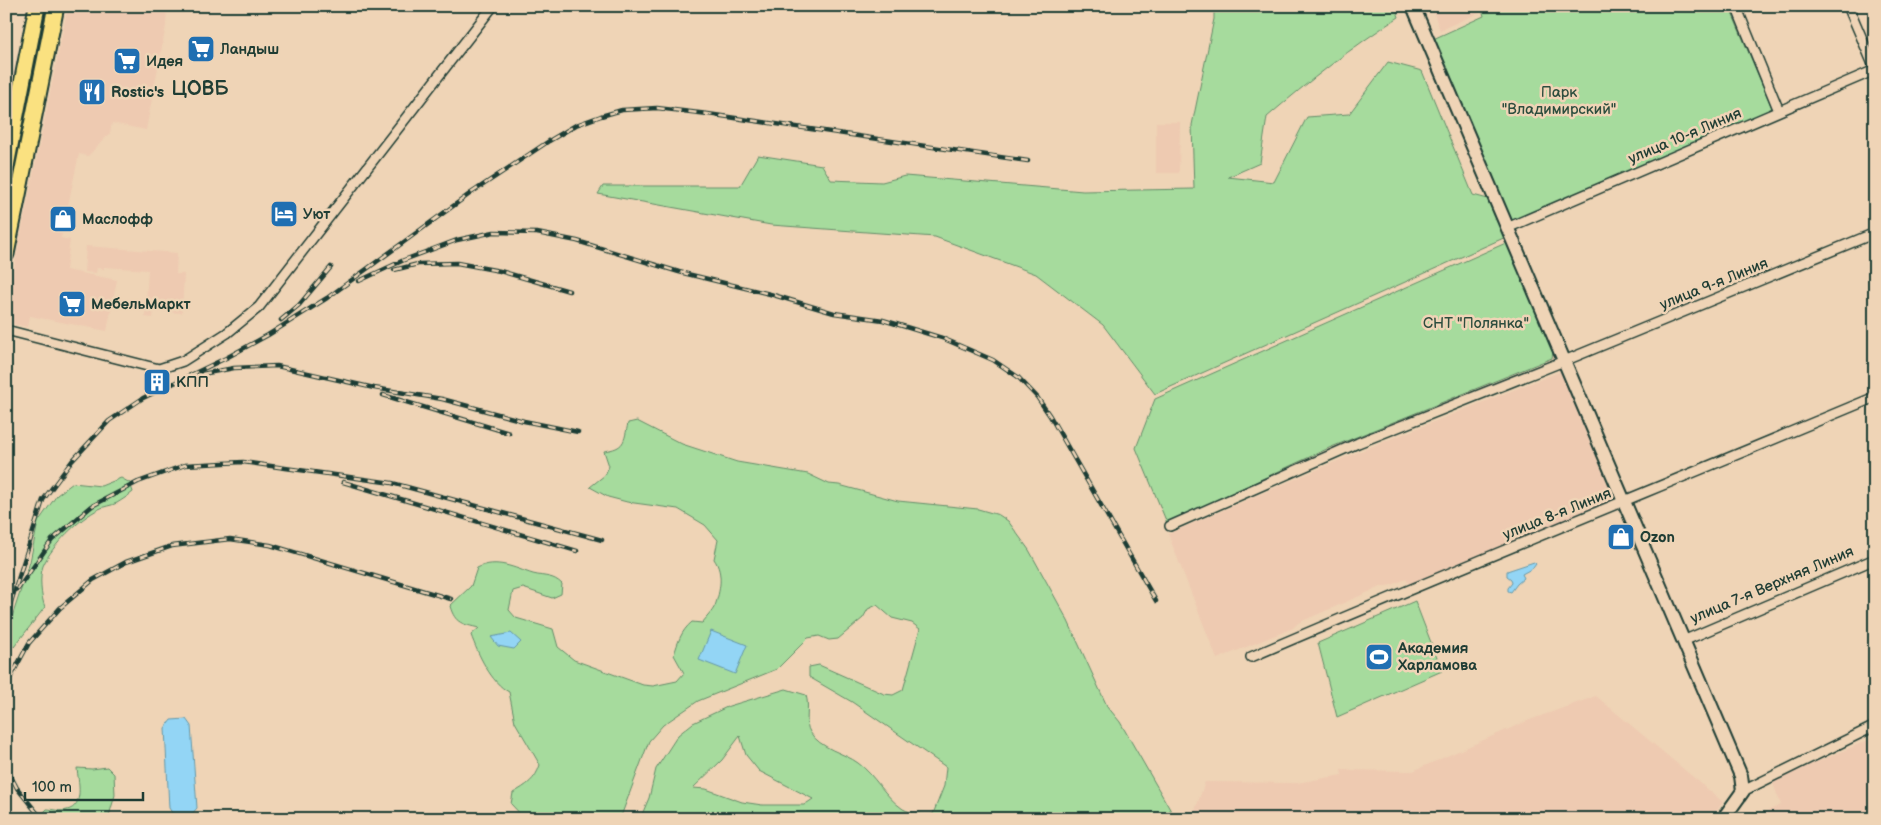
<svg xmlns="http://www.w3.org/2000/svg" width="1881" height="825" font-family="'Balsamiq Sans',sans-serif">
<rect width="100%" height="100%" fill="#efd4b6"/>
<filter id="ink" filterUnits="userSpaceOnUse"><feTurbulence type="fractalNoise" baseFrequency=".02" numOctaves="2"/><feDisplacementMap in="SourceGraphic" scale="10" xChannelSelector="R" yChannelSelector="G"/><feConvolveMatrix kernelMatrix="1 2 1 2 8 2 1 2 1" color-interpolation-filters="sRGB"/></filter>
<g filter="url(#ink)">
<path fill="#eecab1" d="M 68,6 L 167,6 L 166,26 L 146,130 L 112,123 L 110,133 L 88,156 L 79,154 L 61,238 L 70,240 L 66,270 L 117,280 L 107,331 L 30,316 L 28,327 L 6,323 L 6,306 Z
M 1431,6 L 1476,6 L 1479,13 L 1440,30 Z
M 1156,122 L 1180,122 L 1179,173 L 1156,173 Z
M 86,246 L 177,253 L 176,274 L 184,274 L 182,313 L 154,311 L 153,318 L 145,317 L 148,270 L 104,267 L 104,269 L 97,268 L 96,273 L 84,272 Z
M 1561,371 L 1614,499 L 1410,587 L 1406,579 L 1392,585 L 1380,587 L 1298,623 L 1293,628 L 1217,659 L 1168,534 L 1358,452 Z
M 1596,696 L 1723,802 L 1711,819 L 1192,819 L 1205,782 L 1297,783 L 1342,775 L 1341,770 L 1413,771 L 1527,721 Z
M 1871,739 L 1875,750 L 1875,819 L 1749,819 L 1781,805 L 1772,781 Z"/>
<path fill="#a6db9d" stroke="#628c68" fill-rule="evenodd" d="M 1214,6 L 1395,6 L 1399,17 C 1352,47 1309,81 1267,117 L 1260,163 L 1228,177 L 1274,182 L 1307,117 L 1349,114 L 1388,62 L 1422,71 L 1473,195 L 1488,199 L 1508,236 L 1155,394 L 1103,325 L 1036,274 L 935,237 L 771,225 L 598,194 L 603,186 L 740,186 L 758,155 L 822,165 L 831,180 L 882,182 L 905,176 L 1083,191 L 1194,189 L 1192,125 L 1214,19 Z
M 1481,6 L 1729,6 L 1773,110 L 1509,226 L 1431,40 L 1484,16 Z
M 1508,242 L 1553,351 L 1552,358 L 1329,448 L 1167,523 L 1136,448 L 1155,399 Z
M 637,421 L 682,444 L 737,462 L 808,474 L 829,484 L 839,485 L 898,501 L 978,509 L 999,515 L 1008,521 L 1029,550 L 1068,621 L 1107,706 L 1120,722 L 1171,811 L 1172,819 L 640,819 L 649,798 L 656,769 L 678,735 L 693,723 L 729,706 L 786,689 L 806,695 C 810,708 804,723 810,732 C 820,749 845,753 858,763 C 874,774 885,797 903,809 C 912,814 924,815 933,814 L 944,786 L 946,767 L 852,702 L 809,677 L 809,667 L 819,665 L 884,694 L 893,695 L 903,690 L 920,629 L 912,623 L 892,618 L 877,605 L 868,609 L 863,618 L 838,639 L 829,640 L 819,636 L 808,638 L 777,669 L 698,701 L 663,725 L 649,741 L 620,819 L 525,819 L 511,804 L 513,793 C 527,785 535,780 540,765 L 515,722 L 509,692 C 491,683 478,654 471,635 L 479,628 C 463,624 455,624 450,606 L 471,586 L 477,568 C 497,558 514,568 533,574 C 545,577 553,575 562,584 L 561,594 L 552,598 L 523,588 L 513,591 L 509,610 L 516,618 L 553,629 L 558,647 L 574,660 L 643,685 L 653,686 L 677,681 L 684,673 L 674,655 C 678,642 681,631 692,622 L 702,623 C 706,618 712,612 715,606 C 720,591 724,573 714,559 L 718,540 L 705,525 L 678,509 L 627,502 L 608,497 L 590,487 L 605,475 L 609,466 L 604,451 C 625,448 624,442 628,423 ZM 740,736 L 746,755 L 759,771 L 813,799 L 804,805 L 762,805 L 742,802 L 706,789 L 693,788 L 722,760 Z
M 121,478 L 130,483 L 133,492 C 128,496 122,500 117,503 C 111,506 104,506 99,509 C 79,519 52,545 43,566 C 39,576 41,598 45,607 L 14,647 L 8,642 L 7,632 L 30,562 L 38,522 L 57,495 L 73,483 L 101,486 Z
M 1415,601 L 1442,671 L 1337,717 L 1318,643 Z
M 107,767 L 114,774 L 115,795 L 108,819 L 46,819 L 43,813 L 47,809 C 52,809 61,812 67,810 C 85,806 78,781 77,768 L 92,769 Z"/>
<path fill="#93d5f5" stroke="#6598a8" d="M 1534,562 L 1536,564 L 1533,568 L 1522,574 L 1524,578 L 1517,584 L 1511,592 L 1508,591 L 1508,588 L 1512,583 L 1511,579 L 1507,576 L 1507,571 Z
M 711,631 L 747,645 L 735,674 L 699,660 Z
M 511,633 L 521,642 L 514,649 L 498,646 L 491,637 Z
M 186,719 L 191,726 L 197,808 L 191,815 L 174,816 L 169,808 L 165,728 L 171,720 Z"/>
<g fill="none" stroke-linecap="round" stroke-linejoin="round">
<defs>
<path id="street" d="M 1736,6 L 1779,111
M 1848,6 L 1875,69
M 1507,228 L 1875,70
M 6,330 L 159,369 L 183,361 L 227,333 L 259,307 L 493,6
M 1170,526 L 1358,443 L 1564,361 L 1875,233
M 1683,641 L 1875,559
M 1251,657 C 1458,568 1667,484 1875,397
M 1743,791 L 1875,726"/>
<path id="secondary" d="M 1413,6 L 1741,776 L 1743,791 L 1723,819"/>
<path id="highway" d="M 6,166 L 37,6
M 6,254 L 56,6"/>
</defs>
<use href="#street" stroke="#1f3d34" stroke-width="12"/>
<use href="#secondary" stroke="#1f3d34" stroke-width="16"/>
<use href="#highway" stroke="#1f3d34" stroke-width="19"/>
<use href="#street" stroke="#efd4b6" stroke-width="9"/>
<use href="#secondary" stroke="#efd4b6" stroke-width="12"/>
<use href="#highway" stroke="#fae180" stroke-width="15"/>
<defs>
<path id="rail" d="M 394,270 L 418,264 L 457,263 L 500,271 L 569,291
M 359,281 L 404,260 L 457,240 L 494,232 L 537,233 L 577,241 L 679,272 L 770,294 L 834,313 L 883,320 L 942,338 L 993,360 L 1018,377 L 1037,397 L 1050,416 L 1156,601
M 281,320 L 299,305 L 331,267
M 202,374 L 234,368 L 277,366 L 374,388 L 442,399 L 524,421 L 578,432
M 383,395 L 509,433
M 343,482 L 577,551
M 18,589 L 52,540 L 92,506 L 138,482 L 185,465 L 243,462 L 392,483 L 602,540
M 6,618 L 43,500 L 72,461 L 109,421 L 143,398 L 226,358 L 268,335 L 327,298 L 471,193 L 549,141 L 576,125 L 601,116 L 622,110 L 657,108 L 708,114 L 1028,161
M 6,686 L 29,643 L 60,608 L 93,580 L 126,562 L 172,546 L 230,539 L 270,545 L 451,599
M 6,767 L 17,788 L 42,819"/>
</defs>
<use href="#rail" stroke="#1f3d34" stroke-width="4.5"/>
<use href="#rail" stroke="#efd4b6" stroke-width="2.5" stroke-dasharray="8" stroke-linecap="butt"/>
</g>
</g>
<defs>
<symbol id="supermarket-square" viewBox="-11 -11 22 22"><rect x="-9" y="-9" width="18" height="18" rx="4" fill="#1f6fb2" stroke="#efd4b6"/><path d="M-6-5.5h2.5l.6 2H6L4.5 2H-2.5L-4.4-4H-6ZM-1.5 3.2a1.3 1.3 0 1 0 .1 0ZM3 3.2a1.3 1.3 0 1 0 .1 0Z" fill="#fff"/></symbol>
<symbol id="restaurant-square" viewBox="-11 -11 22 22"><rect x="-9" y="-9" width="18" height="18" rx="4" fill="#1f6fb2" stroke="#efd4b6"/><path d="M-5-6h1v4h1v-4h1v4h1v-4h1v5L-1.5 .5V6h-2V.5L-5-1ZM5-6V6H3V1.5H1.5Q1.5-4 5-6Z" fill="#fff"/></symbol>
<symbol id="hotel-square" viewBox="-11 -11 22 22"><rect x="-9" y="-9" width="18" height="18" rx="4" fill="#1f6fb2" stroke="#efd4b6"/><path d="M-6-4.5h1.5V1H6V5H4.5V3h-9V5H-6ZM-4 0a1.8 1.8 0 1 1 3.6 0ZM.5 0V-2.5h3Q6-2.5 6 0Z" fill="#fff"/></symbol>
<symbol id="shop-square" viewBox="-11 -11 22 22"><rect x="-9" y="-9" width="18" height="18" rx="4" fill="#1f6fb2" stroke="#efd4b6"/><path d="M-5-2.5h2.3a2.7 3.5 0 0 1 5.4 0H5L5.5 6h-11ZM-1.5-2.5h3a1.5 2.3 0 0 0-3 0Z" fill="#fff"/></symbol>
<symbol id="building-square" viewBox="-11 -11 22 22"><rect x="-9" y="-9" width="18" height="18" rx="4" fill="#1f6fb2" stroke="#efd4b6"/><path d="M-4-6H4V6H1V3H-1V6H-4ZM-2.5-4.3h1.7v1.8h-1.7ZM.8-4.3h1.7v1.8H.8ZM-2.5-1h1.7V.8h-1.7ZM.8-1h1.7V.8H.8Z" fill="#fff"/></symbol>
<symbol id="stadium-square" viewBox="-11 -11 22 22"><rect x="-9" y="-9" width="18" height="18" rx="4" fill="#1f6fb2" stroke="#efd4b6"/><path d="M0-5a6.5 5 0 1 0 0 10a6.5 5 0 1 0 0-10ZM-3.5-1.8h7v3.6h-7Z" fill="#fff"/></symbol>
</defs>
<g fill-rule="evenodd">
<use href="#supermarket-square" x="185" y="33" width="32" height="32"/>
<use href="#supermarket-square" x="111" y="45" width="32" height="32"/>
<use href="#restaurant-square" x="76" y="76" width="32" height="32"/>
<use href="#hotel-square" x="268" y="198" width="32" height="32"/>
<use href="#shop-square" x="47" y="203" width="32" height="32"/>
<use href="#supermarket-square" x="56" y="288" width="32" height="32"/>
<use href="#building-square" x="141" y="366" width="32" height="32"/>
<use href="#shop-square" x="1605" y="521" width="32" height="32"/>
<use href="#stadium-square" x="1363" y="641" width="32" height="32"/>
</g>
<g text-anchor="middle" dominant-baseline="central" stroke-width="5" stroke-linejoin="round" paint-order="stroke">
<g font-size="15" font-weight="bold" fill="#1f3d34" stroke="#efd4b6" text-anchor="start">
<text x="220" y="49">Ландыш</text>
<text x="146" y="61">Идея</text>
<text x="111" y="92">Rostic's</text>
<text x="303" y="214">Уют</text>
<text x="82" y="219">Маслофф</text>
<text x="91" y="304">МебельМаркт</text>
<text x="176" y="382">КПП</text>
<text x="1640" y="537">Ozon</text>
<text x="1398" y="648">Академия<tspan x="1398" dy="17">Харламова</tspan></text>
</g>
<g font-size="15" fill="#2c4d3e" stroke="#efd4b6">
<text x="1559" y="92">Парк<tspan x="1559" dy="17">"Владимирский"</tspan></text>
<text x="1476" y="323">СНТ "Полянка"</text>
</g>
<g font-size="15" fill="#1f3d34" stroke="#efd4b6">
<text transform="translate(1685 136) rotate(-23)">улица 10-я Линия</text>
<text transform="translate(1714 284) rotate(-22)">улица 9-я Линия</text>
<text transform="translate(1557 514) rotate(-22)">улица 8-я Линия</text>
<text transform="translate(1772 585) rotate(-23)">улица 7-я Верхняя Линия</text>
</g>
<g font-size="20" font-weight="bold" fill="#1f3d34" stroke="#efd4b6">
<text x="200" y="89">ЦОВБ</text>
</g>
</g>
<rect width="1881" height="825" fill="none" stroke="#efd4b6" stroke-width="25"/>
<rect x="12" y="12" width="1856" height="800" fill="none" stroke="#1f3d34" stroke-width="2" filter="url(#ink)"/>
<path d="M25 792v8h118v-8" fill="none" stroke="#1f3d34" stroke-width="2.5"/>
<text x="32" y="792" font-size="15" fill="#1f3d34" stroke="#efd4b6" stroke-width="4" paint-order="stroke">100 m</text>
</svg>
